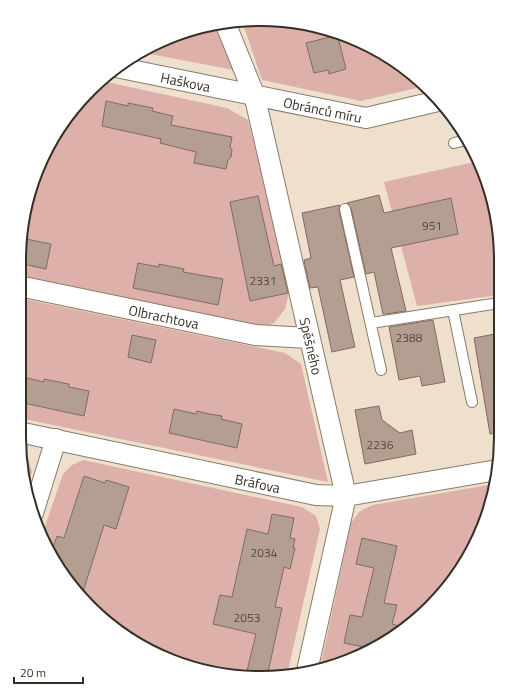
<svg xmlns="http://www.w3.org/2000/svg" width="520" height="697" font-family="'Titillium Web',sans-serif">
<rect width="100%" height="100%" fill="#eee0cc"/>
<path fill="#ddb0a9" d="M 292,21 L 381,51 L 421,87 L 361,101 L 262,80 L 243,24 Z
M 218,26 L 239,71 L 145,53 L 198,27 Z
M 102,81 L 227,108 L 248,120 L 273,218 L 289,293 L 285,309 L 274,323 L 257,330 L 19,280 L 20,244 L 27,198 L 60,126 Z
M 479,161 L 483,168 L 499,228 L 499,295 L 417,306 L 384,182 Z
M 19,298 L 285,353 L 301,364 L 328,482 L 19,418 Z
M 21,453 L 28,458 L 32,472 L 26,490 Z
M 83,460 L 302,507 L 316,516 L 320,529 L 287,675 L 276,677 L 213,673 L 153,653 L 101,618 L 51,558 L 42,535 L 63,474 L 72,465 Z
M 494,484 L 488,514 L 469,557 L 407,628 L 338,665 L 320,669 L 351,523 L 360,511 L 373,505 Z"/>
<path fill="#b39e91" stroke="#806c60" d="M 334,36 L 338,37 L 346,69 L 329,74 L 328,70 L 314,73 L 306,43 Z
M 106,101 L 128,106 L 128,103 L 153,108 L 152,111 L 173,116 L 171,125 L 232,137 L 230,147 L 232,150 L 231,157 L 228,160 L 226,169 L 194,163 L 196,152 L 160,143 L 161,139 L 102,126 Z
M 379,195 L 384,213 L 451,198 L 458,234 L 391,248 L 406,311 L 386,314 L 383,314 L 374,272 L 366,274 L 351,208 L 347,203 Z
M 258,196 L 274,266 L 281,264 L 288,293 L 250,301 L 230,202 Z
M 340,205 L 339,210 L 354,277 L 340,280 L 355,347 L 332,352 L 318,287 L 310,288 L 304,260 L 311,258 L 302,213 Z
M 21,238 L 51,244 L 46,269 L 19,263 Z
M 138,263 L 159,267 L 159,264 L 184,269 L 183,272 L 223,279 L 218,305 L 133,288 Z
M 433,320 L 445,382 L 422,386 L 420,376 L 399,380 L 389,327 Z
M 500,333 L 500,433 L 490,434 L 474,338 Z
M 132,335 L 156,340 L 151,363 L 128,357 Z
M 23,377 L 44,382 L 44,379 L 69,384 L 69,387 L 89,391 L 84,416 L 19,402 L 19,394 Z
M 379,406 L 382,420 L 400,433 L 412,430 L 416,454 L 365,464 L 355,410 Z
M 174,409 L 196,414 L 197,411 L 209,414 L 222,416 L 221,419 L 242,424 L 237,448 L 169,433 Z
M 84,476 L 105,483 L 106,480 L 129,487 L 116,529 L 104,525 L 82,595 L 50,555 L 57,536 L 64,538 Z
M 272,514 L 294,518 L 290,538 L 295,539 L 293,548 L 295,548 L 290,569 L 284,567 L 275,607 L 282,608 L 267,677 L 246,675 L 256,634 L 213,624 L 220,595 L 232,597 L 247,529 L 268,534 Z
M 362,538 L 397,546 L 384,603 L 397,605 L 392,624 L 407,628 L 369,648 L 344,643 L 350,615 L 362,617 L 374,568 L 356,564 Z"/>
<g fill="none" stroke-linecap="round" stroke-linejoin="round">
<defs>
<path id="lane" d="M 454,143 L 466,140
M 345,209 L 381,370
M 453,310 L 472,402
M 371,323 L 499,303"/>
<g id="street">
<path id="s1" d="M 226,25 L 254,94 L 346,496 L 307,671"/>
<path id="s2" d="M 116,67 L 366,118 L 438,101"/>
<path id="s3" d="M 19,286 L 255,335 L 309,338"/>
<path id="s4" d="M 19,432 L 316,495 L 346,496 L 497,470"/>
<path d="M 33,513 L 56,439"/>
</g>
</defs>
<use href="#lane" stroke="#897c6a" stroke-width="12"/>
<use href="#street" stroke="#897c6a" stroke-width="22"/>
<use href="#lane" stroke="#fff" stroke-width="10"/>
<use href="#street" stroke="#fff" stroke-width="20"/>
</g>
<g text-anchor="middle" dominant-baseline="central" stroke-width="3" stroke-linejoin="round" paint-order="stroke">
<g font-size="12" fill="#544b42">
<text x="432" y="225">951</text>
<text x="263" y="280">2331</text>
<text x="409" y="337">2388</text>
<text x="380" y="444">2236</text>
<text x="264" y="552">2034</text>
<text x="247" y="617">2053</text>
</g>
<g font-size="14" fill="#342f27" stroke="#fff">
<text stroke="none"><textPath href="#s2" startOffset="71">Haškova</textPath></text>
<text stroke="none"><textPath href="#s2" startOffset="211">Obránců míru</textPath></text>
<text stroke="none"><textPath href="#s3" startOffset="148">Olbrachtova</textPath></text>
<text stroke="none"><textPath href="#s1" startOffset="333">Spěšného</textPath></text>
<text stroke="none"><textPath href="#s4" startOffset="244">Bráfova</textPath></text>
</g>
</g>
<path d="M0 0H520V697H0ZM260 26H260A234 234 0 0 1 494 260V437A234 234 0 0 1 260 671H260A234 234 0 0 1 26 437V260A234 234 0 0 1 260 26Z" fill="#fff" fill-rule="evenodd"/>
<path fill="none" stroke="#342f27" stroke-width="2" d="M260 26H260A234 234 0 0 1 494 260V437A234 234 0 0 1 260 671H260A234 234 0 0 1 26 437V260A234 234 0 0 1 260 26Z"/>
<path d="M14 677v6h69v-6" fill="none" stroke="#342f27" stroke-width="2"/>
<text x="20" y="677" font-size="12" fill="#342f27" stroke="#ffffff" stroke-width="3" paint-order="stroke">20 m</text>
</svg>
